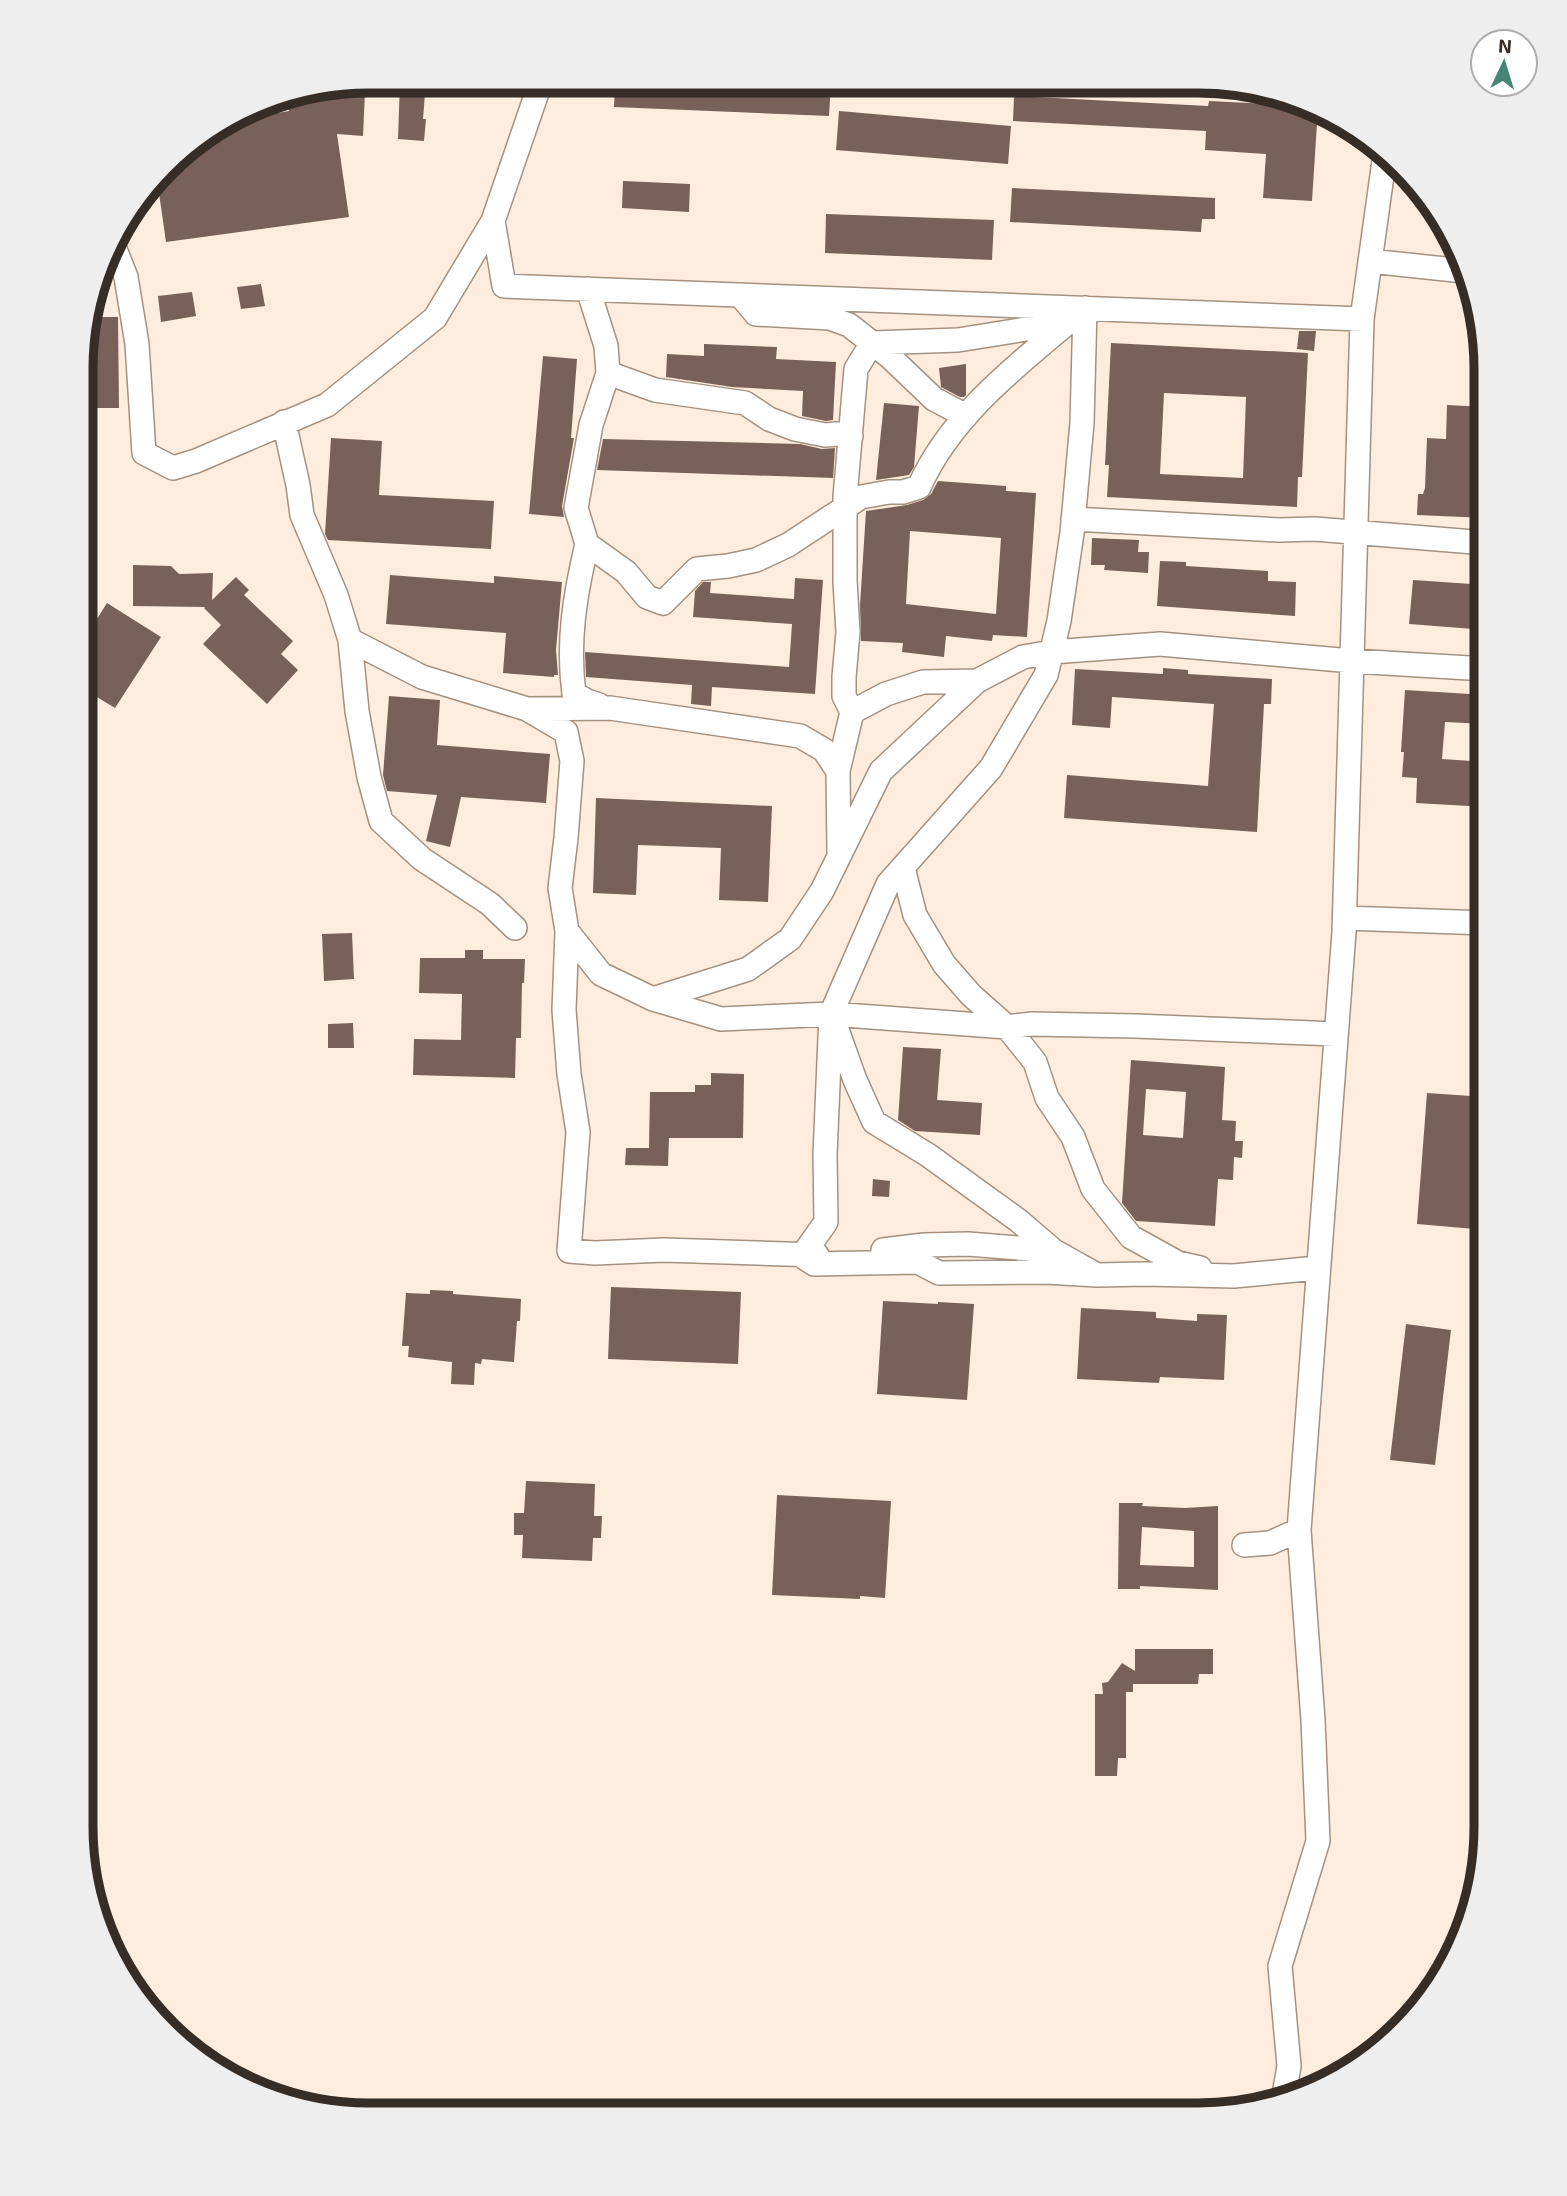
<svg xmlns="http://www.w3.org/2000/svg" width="1567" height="2196" font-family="'Exo 2',sans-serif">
<rect width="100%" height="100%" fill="#feecde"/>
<path fill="#796159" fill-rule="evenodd" d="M 400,81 L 426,81 L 423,119 L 426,119 L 424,141 L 398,139 Z
M 615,81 L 831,83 L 829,116 L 614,107 Z
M 365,92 L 363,136 L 337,134 L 349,217 L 166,242 L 157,179 L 179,152 L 237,119 L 289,111 L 288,103 Z
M 1270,92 L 1308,102 L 1318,108 L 1312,201 L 1263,198 L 1266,154 L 1205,150 L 1206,131 L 1013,121 L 1014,96 L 1208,106 L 1209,101 L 1269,104 Z
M 839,111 L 1011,126 L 1008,164 L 836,150 Z
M 623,181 L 690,184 L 689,212 L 622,208 Z
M 1012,188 L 1215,198 L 1215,219 L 1202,219 L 1201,232 L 1010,222 Z
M 826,214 L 994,220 L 992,260 L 825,253 Z
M 261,284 L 265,306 L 241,309 L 237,287 Z
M 192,292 L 196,316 L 161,322 L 158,296 Z
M 88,317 L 118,317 L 119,408 L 83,408 L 83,331 Z
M 1299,331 L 1316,331 L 1314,351 L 1297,349 Z
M 1111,343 L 1308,353 L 1302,477 L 1298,477 L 1297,507 L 1107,497 L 1109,465 L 1105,465 ZM 1164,393 L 1246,397 L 1243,478 L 1160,474 Z
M 704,344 L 777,347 L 776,359 L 836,362 L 833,420 L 826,421 L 802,416 L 803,391 L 732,387 L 666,377 L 667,354 L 704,356 Z
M 543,356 L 577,359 L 571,438 L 574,438 L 562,506 L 564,517 L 529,514 Z
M 966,364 L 966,395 L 964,397 L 960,397 L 941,387 L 939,368 Z
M 884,403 L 919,406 L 914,467 L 909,475 L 876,480 Z
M 1447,405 L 1486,407 L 1486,455 L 1473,455 L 1472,490 L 1486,490 L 1486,518 L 1417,515 L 1418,494 L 1423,494 L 1425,488 L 1427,438 L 1446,439 Z
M 331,438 L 382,441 L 379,495 L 494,501 L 491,549 L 328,540 L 325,534 Z
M 603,439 L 800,444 L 822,449 L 835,448 L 833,478 L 597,470 Z
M 938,481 L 1006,486 L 1006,491 L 1036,493 L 1027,637 L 993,635 L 992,641 L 946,636 L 944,657 L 902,652 L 903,643 L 861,641 L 860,605 L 866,511 L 907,505 L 923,500 L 931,494 ZM 910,531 L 1001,538 L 996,614 L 906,604 Z
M 1092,538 L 1139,540 L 1138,552 L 1149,552 L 1148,573 L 1104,570 L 1105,565 L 1091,565 Z
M 1160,561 L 1186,562 L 1186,566 L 1268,571 L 1268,581 L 1296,582 L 1295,616 L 1157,606 Z
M 133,565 L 171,566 L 179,574 L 213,573 L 212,600 L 236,577 L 249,590 L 244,595 L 293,641 L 281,654 L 298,670 L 267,704 L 203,644 L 221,625 L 204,608 L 205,607 L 133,606 Z
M 390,575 L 494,583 L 494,576 L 562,582 L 556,650 L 558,675 L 554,675 L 554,677 L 503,673 L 506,633 L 386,624 Z
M 795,578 L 823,580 L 815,694 L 712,687 L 711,706 L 691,704 L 692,685 L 586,677 L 585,652 L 789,667 L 792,624 L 693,617 L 695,591 L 703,582 L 711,582 L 710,593 L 794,599 Z
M 1413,580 L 1486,585 L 1486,630 L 1409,624 Z
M 107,603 L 161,637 L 115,708 L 82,688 L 83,641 Z
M 1163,668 L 1188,670 L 1188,674 L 1272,679 L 1271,704 L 1264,704 L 1257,832 L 1064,818 L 1067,775 L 1208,786 L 1214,704 L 1112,697 L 1110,728 L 1072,725 L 1075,669 L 1163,674 Z
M 1405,690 L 1486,695 L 1486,724 L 1445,722 L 1442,759 L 1486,762 L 1486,807 L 1416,803 L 1417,778 L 1402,777 L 1404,752 L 1401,752 Z
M 389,696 L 440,700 L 437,745 L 550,754 L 546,803 L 461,797 L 450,847 L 426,841 L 437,795 L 387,791 L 383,775 Z
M 596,798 L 772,806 L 768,902 L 719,900 L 721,848 L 638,845 L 636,895 L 593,893 Z
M 352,933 L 354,979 L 324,981 L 322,934 Z
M 465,950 L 483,950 L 483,959 L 525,959 L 524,983 L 522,983 L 521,1038 L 516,1038 L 515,1078 L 413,1075 L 414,1039 L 461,1040 L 462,994 L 419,993 L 420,958 L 465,958 Z
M 353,1023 L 354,1048 L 328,1048 L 328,1024 Z
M 903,1047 L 941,1049 L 937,1100 L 982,1103 L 980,1135 L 915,1131 L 898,1120 Z
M 1131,1060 L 1225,1067 L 1222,1120 L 1236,1121 L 1235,1141 L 1243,1141 L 1242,1158 L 1234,1157 L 1233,1180 L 1218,1179 L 1215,1226 L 1136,1221 L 1122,1203 ZM 1146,1089 L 1186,1092 L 1183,1138 L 1143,1135 Z
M 711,1073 L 744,1074 L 743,1138 L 669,1138 L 668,1166 L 625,1165 L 626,1148 L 649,1148 L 650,1092 L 695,1092 L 695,1085 L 711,1085 Z
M 1427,1093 L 1486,1097 L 1486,1230 L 1417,1224 Z
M 873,1179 L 890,1181 L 889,1197 L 872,1196 Z
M 611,1287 L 741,1292 L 738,1364 L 608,1359 Z
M 430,1290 L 453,1291 L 453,1294 L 521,1299 L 520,1321 L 517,1321 L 514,1362 L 482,1359 L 481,1364 L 475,1363 L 474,1385 L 451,1384 L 452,1362 L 408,1357 L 409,1346 L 402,1346 L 406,1293 L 430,1294 Z
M 883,1301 L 938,1304 L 938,1302 L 974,1304 L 967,1400 L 877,1394 Z
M 1081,1308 L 1156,1312 L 1156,1318 L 1197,1321 L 1197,1314 L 1227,1315 L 1224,1380 L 1160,1377 L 1159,1383 L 1077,1379 Z
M 1406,1324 L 1451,1330 L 1435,1465 L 1390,1460 Z
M 526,1481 L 595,1484 L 594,1516 L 602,1516 L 601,1538 L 593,1538 L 592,1561 L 522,1558 L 523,1535 L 514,1535 L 514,1513 L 524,1513 Z
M 777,1495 L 891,1501 L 885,1598 L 860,1596 L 860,1599 L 772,1595 Z
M 1119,1503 L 1143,1503 L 1142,1506 L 1185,1508 L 1218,1506 L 1218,1590 L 1140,1586 L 1140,1589 L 1118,1589 ZM 1142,1527 L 1194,1531 L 1194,1567 L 1140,1565 Z
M 1135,1649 L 1213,1649 L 1213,1674 L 1199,1674 L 1198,1684 L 1133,1684 L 1133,1692 L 1126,1692 L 1126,1758 L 1118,1758 L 1117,1776 L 1095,1776 L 1095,1694 L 1103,1694 L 1102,1683 L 1108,1682 L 1122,1663 L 1135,1671 Z"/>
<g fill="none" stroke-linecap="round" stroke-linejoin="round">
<defs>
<path id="street" d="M 541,81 L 493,221 L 504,286 L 1362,319 L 1385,154
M 113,244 L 126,277 L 137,344 L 144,453 L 173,468 L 196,461 L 327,405 L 435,318 L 493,221
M 1370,261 L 1464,271
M 588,289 L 606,346 L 608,373 L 591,425 L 576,508 L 587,544 L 626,572 L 647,597 L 663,603 L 697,569 L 728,566 L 756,560 L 788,545 L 861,497 L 889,492 L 903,492 L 919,487 C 953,411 1023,361 1085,308 L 1082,423 L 1072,533 L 1059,621 L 1046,675 L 991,768 L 888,884 L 831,1014 L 825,1155 L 826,1222 L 802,1256 L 814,1264 L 918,1262 L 939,1273 L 1046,1272 L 1097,1275
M 740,295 L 756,314 L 830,318 L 849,325 L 890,357 L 934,399 L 966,416
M 608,373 L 655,390 L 745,403 L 769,419 L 795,429 L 825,435 L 837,434 L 851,436
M 284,422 L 298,485 L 302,515 L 336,595 L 350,640 L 422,677 L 527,709 L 566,732 L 572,761 L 566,838 L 560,888 L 567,931 L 564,1010 L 569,1074 L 578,1132 L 569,1251 L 595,1253 L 664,1250 L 817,1255
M 1073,519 L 1279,530 L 1315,529 L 1486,543
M 587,544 C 575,595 567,642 574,694 L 587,701 L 599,705
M 350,640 L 357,711 L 369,777 L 381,821 L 422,859 L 490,904 L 515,928
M 527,709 L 610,708 L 800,736 L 824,750 L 838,771 L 839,852
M 852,712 L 844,696 L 844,677 L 848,632 L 845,581 L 845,497 L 856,369 L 872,343 L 958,340 L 1045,326 L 1066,317
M 838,771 L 852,712 L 886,694 L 923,682 L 977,681
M 903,868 L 915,915 L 944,964 L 971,995 L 1007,1027 L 1035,1062 L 1047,1098 L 1073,1137 L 1093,1189 L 1131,1237 L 1178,1263 L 1200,1268
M 1345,918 L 1486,923
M 567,931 L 601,974 L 653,999 L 721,1019 L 831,1014 L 1007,1027 L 1032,1024 L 1135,1026 L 1336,1034
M 653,999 L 748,969 L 790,939 L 822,891 L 881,771 L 977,681 L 1023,657 L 1052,652 L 1160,644 L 1352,661 L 1486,669
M 835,1024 L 855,1080 L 874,1122 L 928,1155 L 979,1192 L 1019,1221 L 1054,1251
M 883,1250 L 924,1245 L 968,1244 L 1054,1251 L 1097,1275 L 1145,1274 L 1234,1276 L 1317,1268
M 1244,1545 L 1270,1543 L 1299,1530
M 1284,2095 L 1289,2066 L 1280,1966 L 1318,1841 L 1313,1720 L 1299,1530 L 1344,932 L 1362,319"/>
</defs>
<use href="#street" stroke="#a49180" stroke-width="26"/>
<use href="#street" stroke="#fff" stroke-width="23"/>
</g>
<path d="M0 0H1567V2196H0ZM369 93H1198A276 276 0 0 1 1474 369V1827A276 276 0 0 1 1198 2103H369A276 276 0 0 1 93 1827V369A276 276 0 0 1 369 93Z" fill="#efeeee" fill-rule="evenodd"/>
<path fill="none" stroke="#352d26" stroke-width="9" d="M369 93H1198A276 276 0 0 1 1474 369V1827A276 276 0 0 1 1198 2103H369A276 276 0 0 1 93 1827V369A276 276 0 0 1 369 93Z"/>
<g transform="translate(1504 63) rotate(4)"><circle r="33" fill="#ffffff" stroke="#aeaba8" stroke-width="2"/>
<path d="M0-5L12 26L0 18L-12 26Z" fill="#448575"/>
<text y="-10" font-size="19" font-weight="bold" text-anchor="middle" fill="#352d26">N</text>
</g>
</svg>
